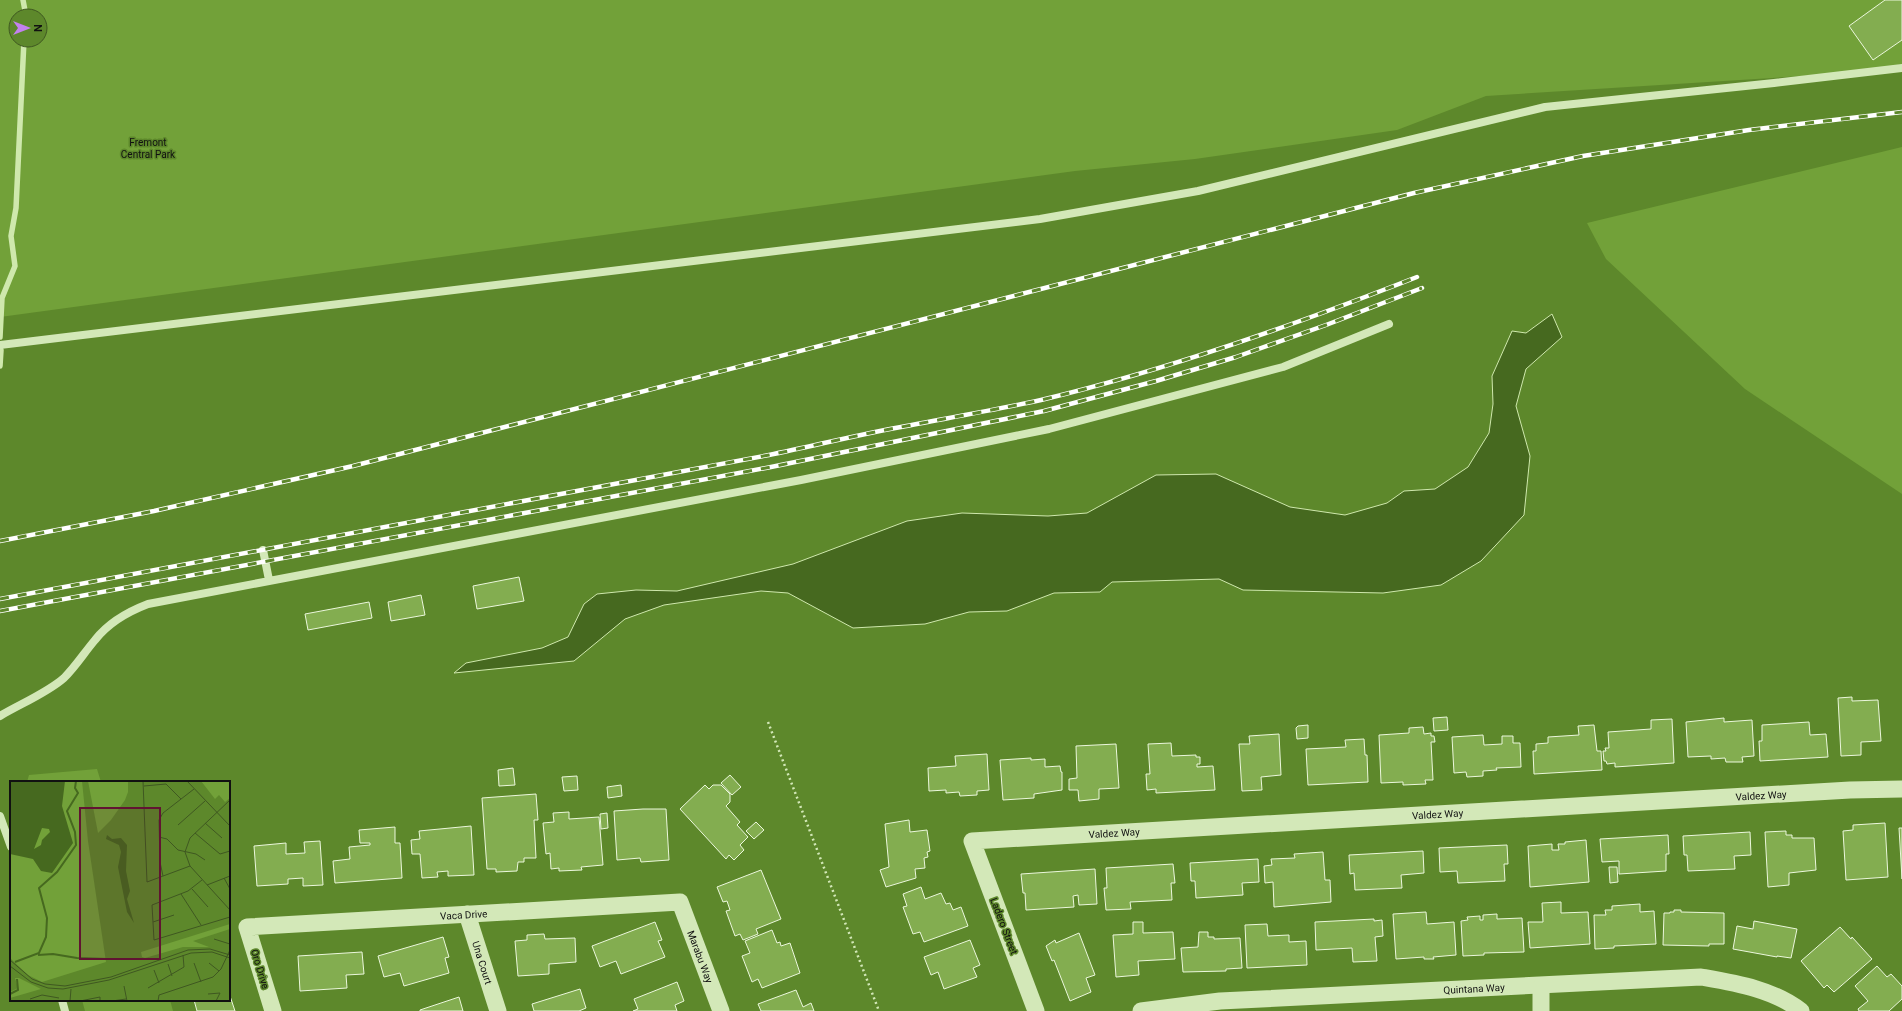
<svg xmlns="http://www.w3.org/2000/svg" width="1902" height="1011" font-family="Roboto,sans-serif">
<rect width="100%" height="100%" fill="#5d882b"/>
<path fill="#72a139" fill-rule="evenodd" d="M 0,0 L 1902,0 L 1902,64 L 1866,72 L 1486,96 L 1397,130 L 1195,159 L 1075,171 L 0,317 ZM 16,16 L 40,16 L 40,40 L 16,40 Z
M 1902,147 L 1902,494 L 1745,389 L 1606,259 L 1587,223 Z
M 97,769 L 101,782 L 27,782 L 29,775 Z
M 82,1000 L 170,1000 L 173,1011 L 85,1011 Z"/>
<path fill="#46691f" stroke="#cfe8ad" d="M 1552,314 L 1562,337 L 1526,369 L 1516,406 L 1530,456 L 1524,515 L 1481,561 L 1441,585 L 1383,593 L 1243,590 L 1219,579 L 1112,582 L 1100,592 L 1054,593 L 1007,611 L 969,612 L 925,624 L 853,628 L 788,593 L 761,591 L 664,605 L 625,619 L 574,661 L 454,673 L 466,663 L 542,648 L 568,637 L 584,604 L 597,594 L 636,590 L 677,591 L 793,564 L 907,521 L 962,513 L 1048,516 L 1087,513 L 1156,475 L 1216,474 L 1290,507 L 1345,515 L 1387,503 L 1404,491 L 1435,489 L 1468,467 L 1489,433 L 1493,404 L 1492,376 L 1512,331 L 1526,333 Z"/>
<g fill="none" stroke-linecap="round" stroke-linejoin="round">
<path stroke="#cfe8ad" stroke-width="5.5" d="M 23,0 L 26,16
M 0,337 L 2,298 L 15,266 L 11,236 L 16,208 L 24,40
M 0,366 L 1,350"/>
</g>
<path fill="#83ad50" stroke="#ebf7dc" d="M 1885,0 L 1902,0 L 1902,40 L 1873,60 L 1849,26 Z
M 519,577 L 524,601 L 477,609 L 473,586 Z
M 421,595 L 425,615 L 391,621 L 388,602 Z
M 369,602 L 372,618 L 308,630 L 305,614 Z
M 1852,697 L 1852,701 L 1878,700 L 1881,741 L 1861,742 L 1861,755 L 1841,756 L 1838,698 Z
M 1447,717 L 1448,730 L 1434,731 L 1433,718 Z
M 1724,718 L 1724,722 L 1752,720 L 1754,756 L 1742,757 L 1743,762 L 1726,762 L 1725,758 L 1711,759 L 1711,756 L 1688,757 L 1686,722 Z
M 1672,719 L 1674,763 L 1615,767 L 1615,763 L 1607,764 L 1606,761 L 1604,761 L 1603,751 L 1606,751 L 1605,748 L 1609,748 L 1608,732 L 1651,729 L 1651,720 Z
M 1809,722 L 1810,735 L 1826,734 L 1828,757 L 1760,761 L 1759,741 L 1762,741 L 1762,725 Z
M 1308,725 L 1308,738 L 1297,739 L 1296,728 L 1298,726 Z
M 1594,725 L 1597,751 L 1601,751 L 1602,770 L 1534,774 L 1533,751 L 1536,751 L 1536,744 L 1548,743 L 1548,737 L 1579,735 L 1578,726 Z
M 1423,727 L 1424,734 L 1431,733 L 1431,736 L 1434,736 L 1435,742 L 1431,742 L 1433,780 L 1425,780 L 1426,784 L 1403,785 L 1403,782 L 1381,783 L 1379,735 L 1409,733 L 1409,728 Z
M 1279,734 L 1281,775 L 1261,777 L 1262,790 L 1242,791 L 1239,744 L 1250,744 L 1249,736 Z
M 1483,735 L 1484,745 L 1502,744 L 1502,736 L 1513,736 L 1513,743 L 1520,743 L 1521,767 L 1496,768 L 1497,770 L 1483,771 L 1483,776 L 1467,777 L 1466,772 L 1454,773 L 1452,737 Z
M 1364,739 L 1365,755 L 1367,755 L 1368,782 L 1308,785 L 1306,749 L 1346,747 L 1345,740 Z
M 1171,743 L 1172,756 L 1196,755 L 1196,757 L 1200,757 L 1200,764 L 1197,764 L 1197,767 L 1213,766 L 1215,790 L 1156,793 L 1156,789 L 1147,790 L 1146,774 L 1150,774 L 1148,744 Z
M 1116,744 L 1119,788 L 1099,789 L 1099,799 L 1079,801 L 1078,790 L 1069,790 L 1069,779 L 1077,778 L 1076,746 Z
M 987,754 L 989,790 L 977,791 L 977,795 L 960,796 L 959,792 L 946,793 L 946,790 L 929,791 L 928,768 L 956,766 L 955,756 Z
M 1031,758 L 1031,760 L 1045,759 L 1045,767 L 1060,766 L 1061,772 L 1062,772 L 1062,790 L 1034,794 L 1034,798 L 1003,800 L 1000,760 Z
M 513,768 L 515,785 L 499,786 L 498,770 Z
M 730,775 L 741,787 L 732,795 L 721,783 Z
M 577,776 L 578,790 L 564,791 L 562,777 Z
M 621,785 L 622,796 L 608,798 L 607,787 Z
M 705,785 L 709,789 L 713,785 L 721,785 L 730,794 L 730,802 L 726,806 L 740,822 L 737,825 L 748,837 L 740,845 L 744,850 L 734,860 L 729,855 L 726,859 L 680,809 Z
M 536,794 L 538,820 L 534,820 L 536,858 L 524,858 L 524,862 L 518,862 L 517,871 L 496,872 L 496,869 L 487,869 L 482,798 Z
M 643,809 L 666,809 L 669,860 L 641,862 L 640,858 L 617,860 L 614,811 Z
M 569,812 L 569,819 L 599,817 L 603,865 L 581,867 L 582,870 L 559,871 L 559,868 L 551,869 L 550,853 L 546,854 L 543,823 L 554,822 L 553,813 Z
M 607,813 L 608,828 L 601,829 L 600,814 Z
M 909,820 L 910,832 L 927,830 L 930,851 L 927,852 L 928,857 L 924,858 L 925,868 L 915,869 L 916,878 L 886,887 L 880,870 L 889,867 L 885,824 Z
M 756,822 L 764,830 L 754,839 L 746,831 Z
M 1885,823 L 1888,877 L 1846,880 L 1843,831 L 1853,830 L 1853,825 Z
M 471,826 L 474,875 L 448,876 L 448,871 L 437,872 L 438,877 L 422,878 L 420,854 L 412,854 L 411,840 L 420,839 L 419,831 Z
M 395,827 L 395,843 L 400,843 L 402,878 L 335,883 L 333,861 L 350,859 L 349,847 L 370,845 L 370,843 L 360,843 L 359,830 Z
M 1899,828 L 1902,828 L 1902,879 Z
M 1786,831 L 1786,835 L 1792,835 L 1792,838 L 1814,838 L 1816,870 L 1789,873 L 1789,885 L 1768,887 L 1765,832 Z
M 1750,832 L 1751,855 L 1734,856 L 1735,869 L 1688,871 L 1687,855 L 1684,855 L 1683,836 Z
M 1668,835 L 1669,854 L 1666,854 L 1666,871 L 1619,874 L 1619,861 L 1602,862 L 1600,839 Z
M 1586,840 L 1589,882 L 1530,887 L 1528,846 L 1552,844 L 1552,850 L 1559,850 L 1558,844 L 1565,844 L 1565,842 Z
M 320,841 L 323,885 L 303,886 L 303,878 L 288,879 L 288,884 L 257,886 L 254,846 L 286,843 L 286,854 L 305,853 L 304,842 Z
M 1507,845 L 1508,864 L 1504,864 L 1505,881 L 1458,883 L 1457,871 L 1440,872 L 1439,848 Z
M 1423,851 L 1424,873 L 1401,875 L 1402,888 L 1355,890 L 1354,873 L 1350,874 L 1349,855 Z
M 1323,852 L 1325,880 L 1330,880 L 1331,902 L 1274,907 L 1273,882 L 1265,883 L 1264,866 L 1272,865 L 1271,859 L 1295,858 L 1294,854 Z
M 1258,859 L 1259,882 L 1242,883 L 1243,895 L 1196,898 L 1195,881 L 1191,881 L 1190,863 Z
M 1173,864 L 1175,883 L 1171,883 L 1172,900 L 1130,902 L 1131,909 L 1106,910 L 1104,888 L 1107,888 L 1106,868 Z
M 1609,867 L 1617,867 L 1618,882 L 1610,883 Z
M 1095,869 L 1097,904 L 1079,905 L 1078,895 L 1073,896 L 1074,907 L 1026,910 L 1025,893 L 1023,893 L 1021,874 Z
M 761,870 L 781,919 L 756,929 L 758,934 L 743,940 L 740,934 L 735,936 L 726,911 L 730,910 L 727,901 L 723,902 L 717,887 Z
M 921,887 L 925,899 L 941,893 L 946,904 L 950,903 L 953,910 L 961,907 L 968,926 L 924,942 L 920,932 L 913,934 L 903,907 L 907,906 L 903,894 Z
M 1561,902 L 1561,913 L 1588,912 L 1590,944 L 1530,948 L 1528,922 L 1543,922 L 1542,903 Z
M 1640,904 L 1640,912 L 1654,911 L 1656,944 L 1614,946 L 1614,948 L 1595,949 L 1594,915 L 1606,915 L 1605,910 L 1612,910 L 1612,906 Z
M 1674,910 L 1681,910 L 1681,912 L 1724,913 L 1724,944 L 1709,944 L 1709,946 L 1663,945 L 1664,913 L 1670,913 L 1670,912 L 1674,912 Z
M 1426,912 L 1427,924 L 1454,922 L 1456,955 L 1433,957 L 1434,959 L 1424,959 L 1424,957 L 1396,959 L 1393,914 Z
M 1497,914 L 1497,919 L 1522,918 L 1524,952 L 1484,953 L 1484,955 L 1463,956 L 1461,921 L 1468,920 L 1467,917 L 1480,916 L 1480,920 L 1483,920 L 1483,915 Z
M 1374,919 L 1374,921 L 1382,920 L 1383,936 L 1375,937 L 1377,961 L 1353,962 L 1352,948 L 1316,950 L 1315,922 Z
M 1754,921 L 1797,929 L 1791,958 L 1777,956 L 1777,957 L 1733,949 L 1737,926 L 1753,929 Z
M 655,922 L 662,940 L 658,941 L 665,957 L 621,974 L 616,961 L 600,967 L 592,946 Z
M 1133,922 L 1143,922 L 1143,933 L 1173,932 L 1175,959 L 1138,961 L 1139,975 L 1116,977 L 1113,935 L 1133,934 Z
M 1267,924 L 1268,936 L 1289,935 L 1289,942 L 1306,941 L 1307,965 L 1247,968 L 1245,925 Z
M 1840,927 L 1851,939 L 1852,937 L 1872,959 L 1834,992 L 1827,985 L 1824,988 L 1801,961 Z
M 772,930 L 777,943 L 780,942 L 781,946 L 790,943 L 800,973 L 762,988 L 758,979 L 752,982 L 742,956 L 750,953 L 745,941 Z
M 1199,932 L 1208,932 L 1208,937 L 1214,937 L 1214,939 L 1240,938 L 1242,968 L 1226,969 L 1226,971 L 1183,972 L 1181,948 L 1198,947 Z
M 1079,933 L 1095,975 L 1086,978 L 1091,992 L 1070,1001 L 1054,960 L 1052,961 L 1046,946 L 1055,940 L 1056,943 Z
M 544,934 L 545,939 L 575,938 L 576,962 L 549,964 L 549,974 L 518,976 L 515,941 L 527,940 L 527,935 Z
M 443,937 L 449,957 L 445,958 L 449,973 L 404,986 L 400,973 L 384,977 L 378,956 Z
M 970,940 L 980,965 L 973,968 L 977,977 L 944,989 L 938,972 L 931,975 L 924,957 Z
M 362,952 L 364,974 L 346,975 L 347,988 L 300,991 L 298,956 Z
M 1877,966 L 1887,977 L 1891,974 L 1902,986 L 1902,999 L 1889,1011 L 1859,1011 L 1858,1009 L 1868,1001 L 1855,986 Z
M 677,982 L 684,1001 L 675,1005 L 677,1011 L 633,1011 L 638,1009 L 634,999 Z
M 580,989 L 586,1008 L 579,1011 L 534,1011 L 532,1004 Z
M 796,990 L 803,1007 L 811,1003 L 814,1011 L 761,1011 L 758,1004 Z
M 229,993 L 235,1011 L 197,1011 L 194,1000 L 229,1000 Z
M 459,997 L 463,1011 L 420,1011 L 420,1010 Z"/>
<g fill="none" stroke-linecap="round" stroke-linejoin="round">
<path stroke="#d3e8b8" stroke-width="2.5" stroke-dasharray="2 3" stroke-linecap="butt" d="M 768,722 L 879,1011"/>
<path stroke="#d3e8b8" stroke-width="8" d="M 0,345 L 1040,219 L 1198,191 L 1545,107 L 1774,83 L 1902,68
M 263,550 L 269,580
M 0,716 C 20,704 47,693 64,678 C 76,666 84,653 95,640 C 109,622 127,612 148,604 L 801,480 L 1049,429 L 1283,367 L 1389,324
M 0,816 L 11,847
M 62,1000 L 65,1011"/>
<g stroke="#d3e8b8" stroke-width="17">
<path id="s1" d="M 467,914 L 498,1011"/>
<path id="s2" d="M 273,1011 L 247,927 L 680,902 L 721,1011"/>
<path id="s3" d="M 1036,1011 L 972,841 L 1850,790 L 1902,789"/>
<path id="s4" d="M 1141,1011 L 1220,1001 L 1701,977 C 1735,983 1773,989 1801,1011"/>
<path d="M 1541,1011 L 1541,986"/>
</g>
<defs>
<path id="rail" d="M 0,541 L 154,511 L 353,466 L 1414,193 L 1583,156 L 1749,130 L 1902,112
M 0,599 L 769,455 C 813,446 857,435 901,427 C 948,418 995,410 1041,400 C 1170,369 1294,325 1417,277
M 0,611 L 771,467 L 1044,411 L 1156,381 L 1236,357 L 1326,325 L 1422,288"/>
</defs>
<use href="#rail" stroke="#fff" stroke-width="4.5"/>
<use href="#rail" stroke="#5d882b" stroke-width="3" stroke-dasharray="9" stroke-linecap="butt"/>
</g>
<g text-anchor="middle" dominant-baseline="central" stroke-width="3" stroke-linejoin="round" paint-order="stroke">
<g font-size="10" fill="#111" stroke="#5d882b">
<text x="148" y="142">Fremont<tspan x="148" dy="12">Central Park</tspan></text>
</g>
<g font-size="10" fill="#111" stroke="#5d882b">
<text stroke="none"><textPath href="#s3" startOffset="972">Valdez Way</textPath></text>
<text stroke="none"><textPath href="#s3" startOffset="648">Valdez Way</textPath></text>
<text stroke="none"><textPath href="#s3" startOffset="324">Valdez Way</textPath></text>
<text stroke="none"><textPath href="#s2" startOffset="305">Vaca Drive</textPath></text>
<text transform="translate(1004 926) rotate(69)">Ladero Street</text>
<text stroke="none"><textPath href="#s2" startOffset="580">Marabu Way</textPath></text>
<text stroke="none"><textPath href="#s1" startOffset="51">Una Court</textPath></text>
<text transform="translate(260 969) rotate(73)">Oro Drive</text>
<text stroke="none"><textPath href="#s4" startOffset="334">Quintana Way</textPath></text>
</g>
</g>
<g transform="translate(10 781)">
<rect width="220" height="220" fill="#5d882b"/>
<path d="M 0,0 L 72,0 L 78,60 L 96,181 L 32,201 L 18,194 L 0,177 ZM 78,0 L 118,0 L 118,11 L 115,19 L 101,39 L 88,52 ZM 191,0 L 220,0 L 220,17 L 215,21 L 209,14 L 205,18 ZM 220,143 L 220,148 L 183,160 L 199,166 L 173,166 L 135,177 L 132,176 L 131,171 ZM 5,197 L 9,197 L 31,208 L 0,217 L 0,211 L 8,207 Z" fill="#72a139"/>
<path d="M 0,0 L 55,0 L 52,25 L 63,62 L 42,92 L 31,90 L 23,78 L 0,73 ZM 32,47 L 39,48 L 40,51 L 32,59 L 31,64 L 24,68 ZM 97,54 L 102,58 L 111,57 L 117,64 L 116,90 L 120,110 L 117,118 L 124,142 L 117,131 L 108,86 L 111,71 L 109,64 L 96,58 Z" fill="#46691f" fill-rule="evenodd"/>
<path fill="none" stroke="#46691f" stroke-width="2" d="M 28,174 L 43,173 L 67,177 L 97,178M 5,181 L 29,172 L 36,156 L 37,137 L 29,107 L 47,91 L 66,64 L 65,51 L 57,30 L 68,12 L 65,7 L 66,0M 0,213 L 8,209 L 7,198"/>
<path fill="none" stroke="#3f5821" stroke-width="1" d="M 133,0 L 137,101 L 180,85M 177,0 L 220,45M 134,5 L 156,3 L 171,18M 220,19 L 180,57 L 175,71 L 180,85 L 220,129M 195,42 L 212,57M 168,44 L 195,20M 185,52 L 210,73 L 220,70M 149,56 L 157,58 L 168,69 L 186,73 L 195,79M 153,95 L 150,81 L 149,39 L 153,32 L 184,8M 214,97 L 220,108M 192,99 L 178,110 L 142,124 L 144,159 L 220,136M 197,104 L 220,95M 182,108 L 198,126M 171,113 L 191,144M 143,141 L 164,134M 204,158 L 220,163M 0,179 L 22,198 L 35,203 L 55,205 L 101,196 L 178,169 L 200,168 L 220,174M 184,182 L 191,201M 199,182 L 209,190M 158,183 L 162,195M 0,185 L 21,201 L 38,207 L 53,208 L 99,199 L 181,172 L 202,171 L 220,177M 144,189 L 149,202M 114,205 L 117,220M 138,207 L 174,186 L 173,174M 198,213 L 210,212 L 206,220M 20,218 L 32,214 L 49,217M 60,220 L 61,208M 70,220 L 90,216 L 90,220M 102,220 L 116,218M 148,220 L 149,214 L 203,196 L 211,188 L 220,169"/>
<path fill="#611432" fill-opacity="0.15" stroke="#611432" stroke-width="2" d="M 70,27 L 150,27 L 150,178 L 70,178 Z"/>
<rect width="220" height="220" fill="none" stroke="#111" stroke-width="2"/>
</g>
<g transform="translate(28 28) rotate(90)"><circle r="19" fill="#5d882b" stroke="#3f5821"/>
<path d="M0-3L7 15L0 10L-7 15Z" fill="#c381ee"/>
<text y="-6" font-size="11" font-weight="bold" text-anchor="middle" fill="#111111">N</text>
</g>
</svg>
